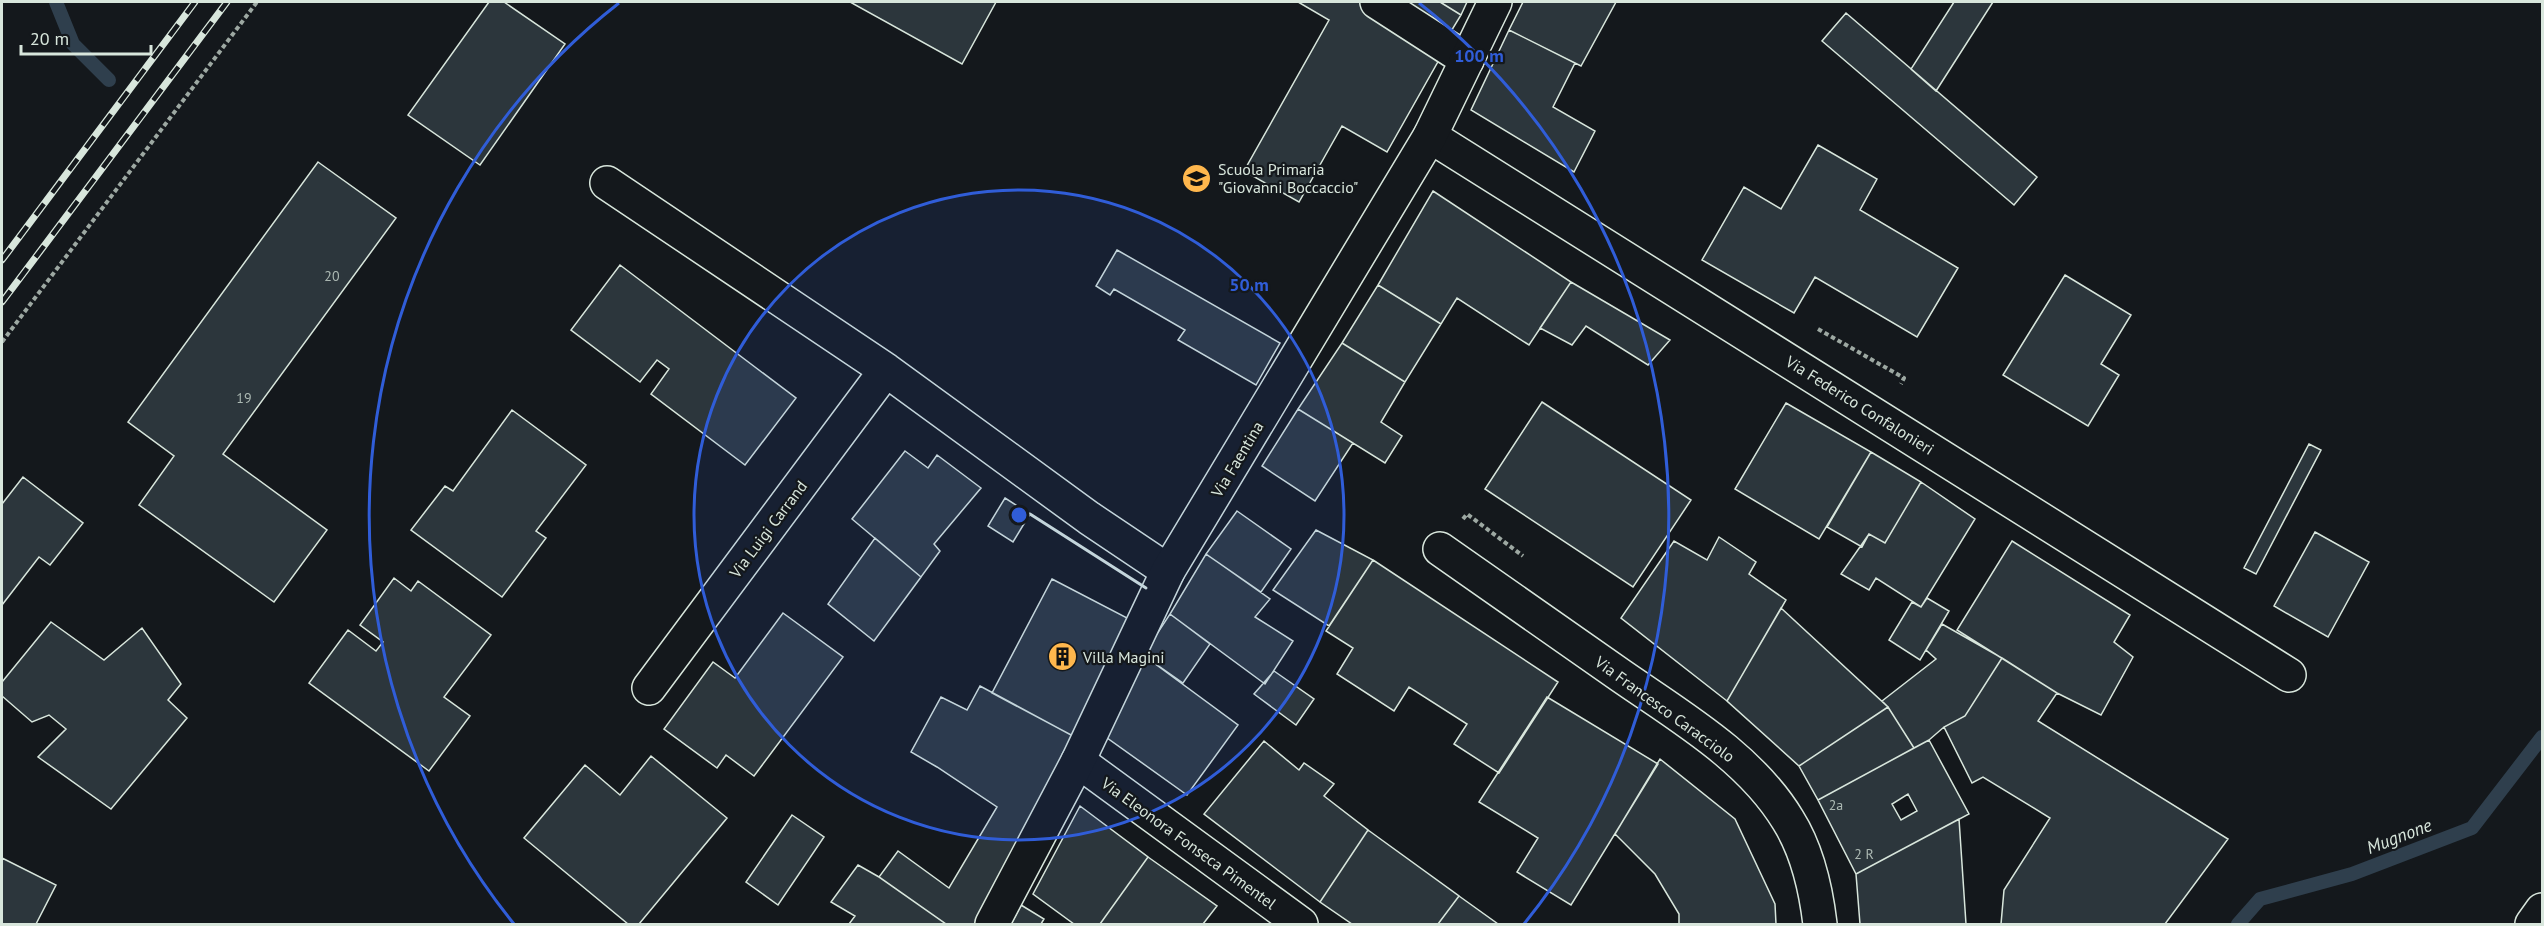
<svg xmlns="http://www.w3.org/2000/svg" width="2544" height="926" font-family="'PT Sans',sans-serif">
<rect width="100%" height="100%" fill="#14181c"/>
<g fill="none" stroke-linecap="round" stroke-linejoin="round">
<path stroke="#2f3f4d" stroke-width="14" d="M 56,2 L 73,44 L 109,80
M 2238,924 L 2260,899 L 2352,874 L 2472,828 L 2542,737"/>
</g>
<path fill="#2c363c" stroke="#d8e6dc" stroke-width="1.5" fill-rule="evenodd" d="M 489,2 L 504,2 L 565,44 L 480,165 L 408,115 Z
M 850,2 L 996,2 L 962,64 Z
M 1298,2 L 1367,2 L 1444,51 L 1387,152 L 1342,126 L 1299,202 L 1244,171 L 1329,20 Z
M 1389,2 L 1440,2 L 1461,15 L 1447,38 Z
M 1440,2 L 1467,2 L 1461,15 Z
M 1523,2 L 1616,2 L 1581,66 L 1509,30 Z
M 1954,2 L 1993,2 L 1936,91 L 1911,69 Z
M 1846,13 L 2037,177 L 2014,205 L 1822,41 Z
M 1509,30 L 1575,63 L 1553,107 L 1595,131 L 1574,172 L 1471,110 Z
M 1818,145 L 1877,179 L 1860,210 L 1958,268 L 1917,337 L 1815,277 L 1794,313 L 1702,260 L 1744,187 L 1781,209 Z
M 318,162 L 396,218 L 223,454 L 327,530 L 274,602 L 139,505 L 174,456 L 128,422 Z
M 1433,191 L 1571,282 L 1529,345 L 1457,298 L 1441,324 L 1378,285 Z
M 1117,250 L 1280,343 L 1256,385 L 1178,340 L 1185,330 L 1114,289 L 1110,295 L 1096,286 Z
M 620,265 L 796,398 L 745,465 L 651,394 L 669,369 L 657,360 L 640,382 L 571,330 Z
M 2065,275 L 2131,315 L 2101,364 L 2119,375 L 2088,426 L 2003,375 Z
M 1571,282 L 1670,340 L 1648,365 L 1586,326 L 1572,345 L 1540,328 Z
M 1378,285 L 1441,324 L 1405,382 L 1342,343 Z
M 1342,343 L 1405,382 L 1381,422 L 1402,436 L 1385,463 L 1298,409 Z
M 1542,402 L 1691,500 L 1633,587 L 1485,489 Z
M 1786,403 L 1871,452 L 1819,539 L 1735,489 Z
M 1298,409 L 1353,443 L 1315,501 L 1262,466 Z
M 512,410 L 586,465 L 536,531 L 546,538 L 502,597 L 411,530 L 445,486 L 453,491 Z
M 2309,444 L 2321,450 L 2256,574 L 2244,568 Z
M 905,451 L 928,468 L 937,455 L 981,488 L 934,544 L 940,551 L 921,577 L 852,519 Z
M 1871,452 L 1921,482 L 1885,543 L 1869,534 L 1862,547 L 1827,527 Z
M 23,477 L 83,523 L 50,565 L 39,557 L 2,605 L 2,504 Z
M 1921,482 L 1975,519 L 1921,607 L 1876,578 L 1869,590 L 1841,574 L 1869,534 L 1885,543 Z
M 1005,498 L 1030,514 L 1013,542 L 988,526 Z
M 1237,511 L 1291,549 L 1261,592 L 1206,554 Z
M 1316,530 L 1373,560 L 1329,626 L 1273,590 Z
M 2315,532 L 2369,562 L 2328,637 L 2274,606 Z
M 1719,537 L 1756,562 L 1749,574 L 1786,600 L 1727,701 L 1621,618 L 1674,541 L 1707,560 Z
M 875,538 L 921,577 L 874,641 L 828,604 Z
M 2012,541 L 2130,615 L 2114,642 L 2133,657 L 2101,715 L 2057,693 L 1957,630 Z
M 1206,554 L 1270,599 L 1255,617 L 1293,641 L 1265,684 L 1170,614 Z
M 1373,560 L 1558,682 L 1499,773 L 1454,744 L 1467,724 L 1409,687 L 1394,711 L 1337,674 L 1353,648 L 1326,631 Z
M 394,578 L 411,591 L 418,581 L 491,635 L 444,697 L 470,716 L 429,771 L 309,683 L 348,630 L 376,651 L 383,642 L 360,625 Z
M 1052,579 L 1131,620 L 1073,736 L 992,693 Z
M 1927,598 L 1949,611 L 1920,660 L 1889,640 L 1912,602 L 1921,607 Z
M 1781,608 L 1888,707 L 1799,766 L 1727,701 Z
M 783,613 L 843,657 L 754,776 L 726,755 L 717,768 L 664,729 L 713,662 L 735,678 Z
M 1170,614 L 1210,644 L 1183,683 L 1143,655 Z
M 51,622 L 104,660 L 142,628 L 181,684 L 168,700 L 187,718 L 111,809 L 38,757 L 66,729 L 49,715 L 32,722 L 2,696 L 2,682 Z
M 1942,624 L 2002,658 L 1965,716 L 1944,727 L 1929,740 L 1914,748 L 1888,707 L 1882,701 L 1936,659 L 1926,650 Z
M 1143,655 L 1238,725 L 1187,795 L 1103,735 Z
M 2002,658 L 2057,693 L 2038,721 L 2228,839 L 2165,924 L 2001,924 L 2004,890 L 2050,818 L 1983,777 L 1972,783 L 1944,727 L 1965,716 Z
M 1274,671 L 1314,699 L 1296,725 L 1254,694 Z
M 980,686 L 1073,736 L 978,924 L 946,924 L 879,877 L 898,851 L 949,888 L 997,807 L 937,767 L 911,752 L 941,697 L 967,710 Z
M 1547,697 L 1658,764 L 1571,905 L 1517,872 L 1538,838 L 1479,802 Z
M 1888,707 L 1914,748 L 1818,800 L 1799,766 Z
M 1929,740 L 1969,814 L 1856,874 L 1818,800 ZM 1908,794 L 1917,811 L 1901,820 L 1892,804 Z
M 1264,741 L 1299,770 L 1304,763 L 1334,784 L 1324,796 L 1368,830 L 1320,902 L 1204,814 Z
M 651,756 L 727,818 L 639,924 L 628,924 L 524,838 L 585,765 L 620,795 Z
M 1660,759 L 1735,819 L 1775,904 L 1776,924 L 1679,924 L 1679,914 L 1655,874 L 1615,834 Z
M 1080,806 L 1148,857 L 1100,924 L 1074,924 L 1033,894 Z
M 792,815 L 824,837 L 778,905 L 746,882 Z
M 1959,819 L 1966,924 L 1860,924 L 1856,874 Z
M 1368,830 L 1459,896 L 1438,924 L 1352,924 L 1320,902 Z
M 1148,857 L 1217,906 L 1203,924 L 1100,924 Z
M 2,858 L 56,885 L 36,924 L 2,924 Z
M 858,865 L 879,877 L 946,924 L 849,924 L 855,916 L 831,902 Z
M 1459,896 L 1498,924 L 1438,924 Z
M 1021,905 L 1044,919 L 1041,924 L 1011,924 Z"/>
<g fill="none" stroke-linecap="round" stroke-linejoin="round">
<defs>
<path id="minor" d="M 1377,2 L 1467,60
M 1430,136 L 2289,675
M 607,183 L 886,370 L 1089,518 L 1168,571
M 1440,549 C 1500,591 1560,633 1620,675 C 1679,716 1750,757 1788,820 C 1807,850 1816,890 1820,924
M 649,688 L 886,370
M 1078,761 L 1301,924
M 2532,924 L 2542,910"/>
<path id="tertiary" d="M 992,924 L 1078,761 L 1168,571 L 1430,136 L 1495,2"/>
</defs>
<use href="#minor" stroke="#d8e6dc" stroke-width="36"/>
<use href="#tertiary" stroke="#d8e6dc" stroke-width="36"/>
<path stroke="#9da8a2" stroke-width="4" stroke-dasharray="4.5 3" stroke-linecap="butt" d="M 1818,329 L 1904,378 L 1901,384
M 2,342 L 257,2
M 1463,519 L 1467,514 L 1523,556"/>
<use href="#minor" stroke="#14181c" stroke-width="33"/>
<use href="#tertiary" stroke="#14181c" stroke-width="33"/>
<defs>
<path id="rail" d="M 2,260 L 195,2
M 2,302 L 227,2"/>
</defs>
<use href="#rail" stroke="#d8e6dc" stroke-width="7"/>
<use href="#rail" stroke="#14181c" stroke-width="4.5" stroke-dasharray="14" stroke-linecap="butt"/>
<path stroke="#d8e6dc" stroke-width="3" d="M 1030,514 L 1146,588"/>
</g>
<circle cx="1019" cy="515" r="325" fill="#305dd8" fill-opacity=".12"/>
<g fill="none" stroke="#305dd8" stroke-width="3">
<circle cx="1019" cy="515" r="325"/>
<path d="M514 924A650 650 0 0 1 619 3M1419 3A650 650 0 0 1 1524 924"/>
</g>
<defs>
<symbol id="school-disc" viewBox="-11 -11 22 22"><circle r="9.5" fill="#ffb74d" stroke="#14181c"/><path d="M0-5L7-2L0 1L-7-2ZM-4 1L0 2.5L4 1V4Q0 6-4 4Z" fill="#111"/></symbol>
<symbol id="building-disc" viewBox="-11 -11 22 22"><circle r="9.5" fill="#ffb74d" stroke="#14181c"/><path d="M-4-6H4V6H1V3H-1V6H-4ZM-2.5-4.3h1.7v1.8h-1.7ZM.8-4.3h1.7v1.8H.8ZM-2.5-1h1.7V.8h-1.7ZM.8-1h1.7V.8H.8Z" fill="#111"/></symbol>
</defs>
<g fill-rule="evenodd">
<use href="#school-disc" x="1180" y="162" width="33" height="33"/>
<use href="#building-disc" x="1046" y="640" width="33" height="33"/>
</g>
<g text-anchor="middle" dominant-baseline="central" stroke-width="4.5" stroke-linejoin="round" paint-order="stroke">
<g font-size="14" fill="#adbab4">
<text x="332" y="276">20</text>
<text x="244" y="398">19</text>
<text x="1836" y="805">2a</text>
<text x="1864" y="854">2 R</text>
</g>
<g font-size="16" fill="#d8e6dc" stroke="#14181c" text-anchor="start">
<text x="1218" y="169">Scuola Primaria<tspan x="1218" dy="18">"Giovanni Boccaccio"</tspan></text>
<text x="1083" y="657">Villa Magini</text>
</g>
<g font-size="16" fill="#d8e6dc" stroke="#14181c">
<text transform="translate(1860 405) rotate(32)">Via Federico Confalonieri</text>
<text transform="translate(1237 459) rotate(-59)">Via Faentina</text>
<text transform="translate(768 529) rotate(-53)">Via Luigi Carrand</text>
<text transform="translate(1665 709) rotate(36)">Via Francesco Caracciolo</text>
<text transform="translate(1189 843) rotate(36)">Via Eleonora Fonseca Pimentel</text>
</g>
<g font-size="18" font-style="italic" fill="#d8e6dc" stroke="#14181c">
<text transform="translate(2399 836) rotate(-21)">Mugnone</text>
</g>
</g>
<circle cx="1019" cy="515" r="9" fill="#305dd8" stroke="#14181c" stroke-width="3"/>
<g font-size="18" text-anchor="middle" font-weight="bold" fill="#305dd8" stroke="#14181c" stroke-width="4.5" stroke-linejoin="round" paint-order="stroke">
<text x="1479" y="62">100 m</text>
<text x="1249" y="291">50 m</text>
</g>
<rect width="2544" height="926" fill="none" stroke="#d8e6dc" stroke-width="6"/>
<path d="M21 45v9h130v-9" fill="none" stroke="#d8e6dc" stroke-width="3"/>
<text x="30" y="45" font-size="18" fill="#d8e6dc" stroke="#14181c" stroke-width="4.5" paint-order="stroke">20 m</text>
</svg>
